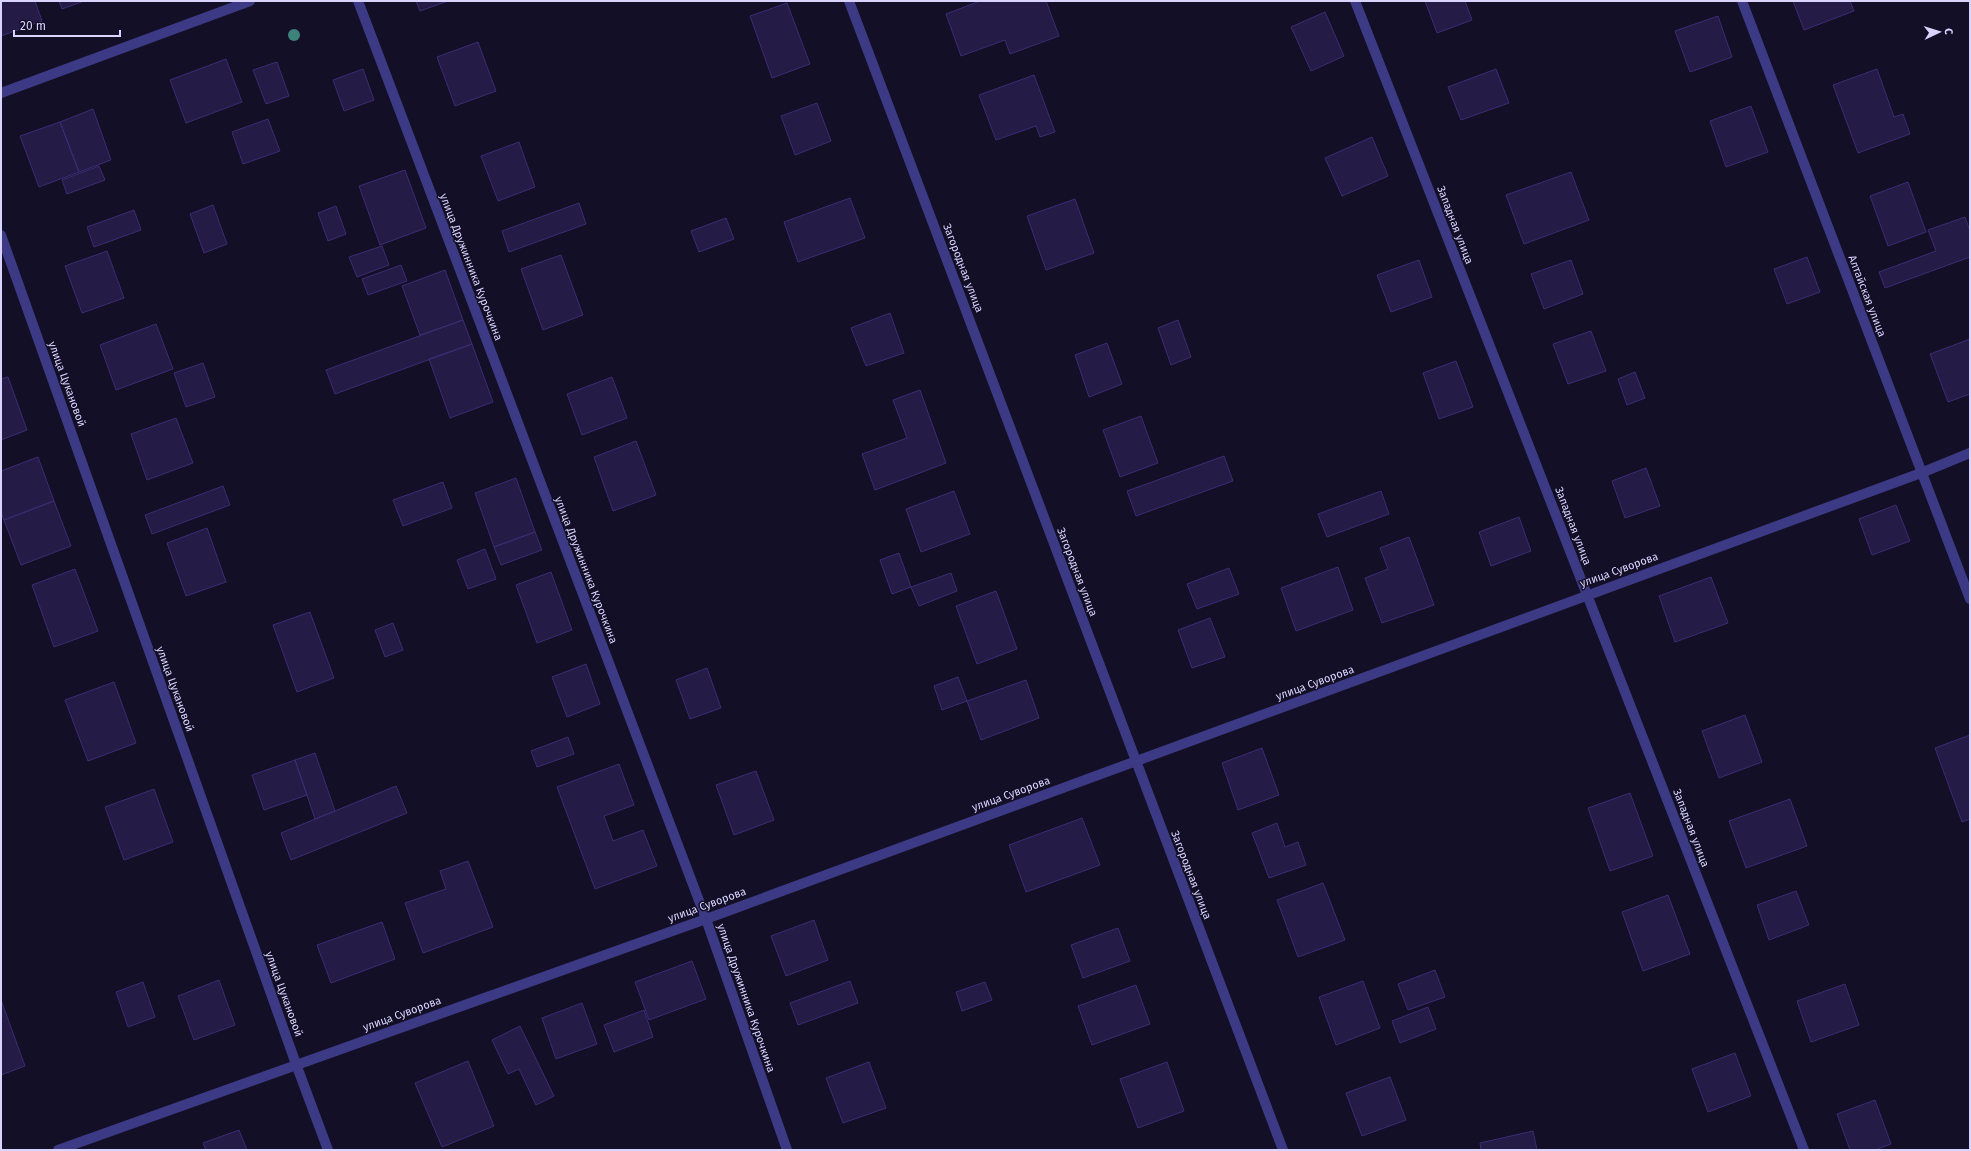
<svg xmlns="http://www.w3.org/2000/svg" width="1971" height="1151" font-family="'Fira Sans',sans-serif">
<rect width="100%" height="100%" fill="#130f26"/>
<path fill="#241b47" stroke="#3b2d73" d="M 1,1 L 35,1 L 42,21 L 1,36 Z
M 59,1 L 84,1 L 62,9 Z
M 416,1 L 448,1 L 420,11 Z
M 980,1 L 1046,1 L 1059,36 L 1010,54 L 1005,40 L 961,56 L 946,14 Z
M 1425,1 L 1465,1 L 1472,20 L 1437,33 Z
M 1793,1 L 1850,1 L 1854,11 L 1804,30 Z
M 787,3 L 810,64 L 772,78 L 750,16 Z
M 1325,12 L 1344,56 L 1311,71 L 1291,27 Z
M 1718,16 L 1732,57 L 1690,72 L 1675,31 Z
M 478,42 L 496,91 L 455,106 L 437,57 Z
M 226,59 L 242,102 L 186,123 L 170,80 Z
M 277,62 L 289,96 L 266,104 L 253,70 Z
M 363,69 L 374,100 L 344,111 L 333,80 Z
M 1496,69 L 1509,103 L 1461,120 L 1448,87 Z
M 1877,69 L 1894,117 L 1903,114 L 1910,134 L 1858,153 L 1833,85 Z
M 1034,75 L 1055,132 L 1040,137 L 1036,126 L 996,140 L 979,95 Z
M 817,103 L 831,141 L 795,155 L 781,116 Z
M 1751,106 L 1768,152 L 1726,167 L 1710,121 Z
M 93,109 L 111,160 L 79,172 L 60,122 Z
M 268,119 L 280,151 L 243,164 L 232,132 Z
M 60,122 L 79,172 L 39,187 L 20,136 Z
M 1372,137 L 1388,176 L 1342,196 L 1325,158 Z
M 519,142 L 535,187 L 498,201 L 481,156 Z
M 99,166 L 105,180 L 67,194 L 62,180 Z
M 405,170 L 426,228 L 380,245 L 359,186 Z
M 1571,172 L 1589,220 L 1524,244 L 1506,195 Z
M 1908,182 L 1926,232 L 1888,246 L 1870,196 Z
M 850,198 L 865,238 L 798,262 L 784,222 Z
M 1075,199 L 1094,253 L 1046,270 L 1027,216 Z
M 579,203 L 586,224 L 509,252 L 502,231 Z
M 213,205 L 227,244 L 204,253 L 190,214 Z
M 336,206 L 346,234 L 328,241 L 318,213 Z
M 134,210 L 141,230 L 94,247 L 87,227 Z
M 1965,217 L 1970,231 L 1970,257 L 1885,288 L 1879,272 L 1936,251 L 1928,230 Z
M 726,218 L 734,239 L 699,252 L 691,231 Z
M 382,246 L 389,265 L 357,277 L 349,257 Z
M 107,251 L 124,298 L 82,313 L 65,266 Z
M 561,255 L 583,315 L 543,330 L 521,269 Z
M 1807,257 L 1820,292 L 1787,304 L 1774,269 Z
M 1419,260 L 1432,297 L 1391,312 L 1377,275 Z
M 1571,260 L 1583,294 L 1544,309 L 1531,274 Z
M 401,265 L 407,281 L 368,295 L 362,279 Z
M 445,270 L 463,320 L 420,335 L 402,286 Z
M 890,313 L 904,353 L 866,366 L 851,328 Z
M 463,320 L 472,344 L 335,394 L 326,370 Z
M 1178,320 L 1191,357 L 1171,365 L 1158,328 Z
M 156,324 L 173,369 L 116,390 L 100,345 Z
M 1591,331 L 1606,371 L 1568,384 L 1553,344 Z
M 1970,339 L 1970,394 L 1948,402 L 1930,354 Z
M 1107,343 L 1122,384 L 1089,397 L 1075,355 Z
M 472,344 L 493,402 L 450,418 L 429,359 Z
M 1456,361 L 1473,407 L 1439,419 L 1423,373 Z
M 203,363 L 215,397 L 186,407 L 174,373 Z
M 1635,372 L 1645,398 L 1627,405 L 1618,379 Z
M 8,377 L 27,430 L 1,440 L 1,379 Z
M 612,377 L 627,418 L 582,435 L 567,394 Z
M 920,390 L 946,463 L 875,490 L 862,454 L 907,438 L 893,400 Z
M 1141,416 L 1158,463 L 1120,477 L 1103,430 Z
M 176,418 L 193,463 L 147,480 L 131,434 Z
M 636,441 L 656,495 L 613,511 L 594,457 Z
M 1224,456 L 1233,481 L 1136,516 L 1127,491 Z
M 38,457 L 54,501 L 4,520 L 1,512 L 1,471 Z
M 1646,468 L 1660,506 L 1625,518 L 1612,481 Z
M 516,478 L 535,532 L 494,547 L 475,493 Z
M 443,482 L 452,508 L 403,526 L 393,500 Z
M 223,486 L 230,505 L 152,534 L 145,515 Z
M 954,491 L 970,534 L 921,552 L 906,509 Z
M 1381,491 L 1389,514 L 1327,537 L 1318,514 Z
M 54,501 L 71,546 L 21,565 L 4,520 Z
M 1896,505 L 1910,541 L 1872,555 L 1859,519 Z
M 1519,517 L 1531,551 L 1491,566 L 1479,532 Z
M 207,528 L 226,582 L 186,596 L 167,543 Z
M 535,532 L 542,550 L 501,565 L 494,547 Z
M 1409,537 L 1434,605 L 1382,623 L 1365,578 L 1388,569 L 1380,548 Z
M 485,549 L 496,579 L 468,589 L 457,560 Z
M 899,553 L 911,587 L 892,594 L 880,560 Z
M 1338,567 L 1353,610 L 1296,631 L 1281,588 Z
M 1229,568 L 1239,594 L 1197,609 L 1187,584 Z
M 75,569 L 98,631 L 54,647 L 32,585 Z
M 551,572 L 572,630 L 537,643 L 516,585 Z
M 951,573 L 957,591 L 919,606 L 911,587 Z
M 1711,577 L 1728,623 L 1675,642 L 1659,596 Z
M 996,591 L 1017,649 L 977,664 L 956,606 Z
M 310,612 L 334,678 L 297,692 L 273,625 Z
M 1210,618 L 1225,657 L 1192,668 L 1178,630 Z
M 393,623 L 403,650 L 385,657 L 375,630 Z
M 586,664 L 600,704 L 567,717 L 552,677 Z
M 707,668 L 721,708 L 690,719 L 676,680 Z
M 958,677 L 967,701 L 942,710 L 934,686 Z
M 1026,680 L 1039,718 L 981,740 L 967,701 Z
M 114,682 L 136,743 L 88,761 L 65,700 Z
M 1745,715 L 1762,762 L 1719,778 L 1702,731 Z
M 1970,735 L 1970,819 L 1962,822 L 1935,748 Z
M 568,737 L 574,754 L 537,767 L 531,751 Z
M 1262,748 L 1279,795 L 1238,810 L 1222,763 Z
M 315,753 L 335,811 L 315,819 L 295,760 Z
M 295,760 L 307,795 L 264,810 L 252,775 Z
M 619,764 L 634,805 L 604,816 L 613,841 L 643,830 L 657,866 L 595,889 L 557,787 Z
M 756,771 L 774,820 L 734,835 L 716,785 Z
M 396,786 L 407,813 L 291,860 L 281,833 Z
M 154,789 L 173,842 L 124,860 L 105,807 Z
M 1630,793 L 1653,856 L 1610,871 L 1588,808 Z
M 1790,799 L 1807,846 L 1746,868 L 1729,821 Z
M 1082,818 L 1100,865 L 1026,892 L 1009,845 Z
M 1277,823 L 1285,847 L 1298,842 L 1306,865 L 1269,878 L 1252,833 Z
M 468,861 L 493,927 L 423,953 L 405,903 L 446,889 L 440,871 Z
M 1323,883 L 1345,940 L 1298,957 L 1277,900 Z
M 1796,891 L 1809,925 L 1769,940 L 1757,905 Z
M 1668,895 L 1690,954 L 1643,971 L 1622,912 Z
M 814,920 L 828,960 L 786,976 L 771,936 Z
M 382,922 L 395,959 L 331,983 L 317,945 Z
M 1118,928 L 1130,961 L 1083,978 L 1071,945 Z
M 692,961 L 706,999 L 649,1020 L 635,982 Z
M 1435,970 L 1445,997 L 1408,1010 L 1398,984 Z
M 219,980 L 235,1025 L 194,1040 L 178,996 Z
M 850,981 L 858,1003 L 798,1025 L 790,1003 Z
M 1363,981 L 1380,1028 L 1336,1045 L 1319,997 Z
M 143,982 L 155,1017 L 128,1027 L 116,992 Z
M 985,982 L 992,1000 L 962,1011 L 956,992 Z
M 1845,984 L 1859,1025 L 1811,1042 L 1797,1001 Z
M 1136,985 L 1150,1024 L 1092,1045 L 1078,1006 Z
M 1,1000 L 25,1066 L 1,1075 Z
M 582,1003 L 597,1044 L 556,1059 L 542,1018 Z
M 1428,1007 L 1436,1029 L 1400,1043 L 1392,1021 Z
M 644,1010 L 653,1037 L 614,1052 L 604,1025 Z
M 520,1026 L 554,1096 L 536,1105 L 519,1069 L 508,1074 L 492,1040 Z
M 1735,1053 L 1751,1096 L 1708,1112 L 1692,1069 Z
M 468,1061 L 494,1126 L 442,1147 L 415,1083 Z
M 869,1062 L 886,1108 L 843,1123 L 826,1078 Z
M 1167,1062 L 1184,1111 L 1138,1128 L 1120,1079 Z
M 1390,1077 L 1406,1120 L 1362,1136 L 1346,1093 Z
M 1875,1100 L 1891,1144 L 1875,1150 L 1850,1150 L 1837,1114 Z
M 239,1130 L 247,1150 L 206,1150 L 203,1143 Z
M 1533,1131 L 1537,1150 L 1481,1150 L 1480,1143 Z"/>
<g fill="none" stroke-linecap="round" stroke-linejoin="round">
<path stroke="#3d3a85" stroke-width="10" d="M 358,1 L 706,919 L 787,1150
M 849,1 L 1283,1150
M 1355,1 L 1804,1150
M 1742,1 L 1970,599
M 1,93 L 250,1
M 1,235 L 296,1064 L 328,1150
M 58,1150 L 706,919 L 1921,473 L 1970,453"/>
</g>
<circle fill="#3d827b" cx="294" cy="35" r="6"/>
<g text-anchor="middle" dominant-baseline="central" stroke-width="3" stroke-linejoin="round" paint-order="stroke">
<g font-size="11" fill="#d9d4ff" stroke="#130f26">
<text transform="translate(1455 225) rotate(69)">Западная улица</text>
<text transform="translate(471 267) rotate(69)">улица Дружинника Курочкина</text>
<text transform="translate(963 268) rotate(69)">Загородная улица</text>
<text transform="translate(1867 296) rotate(69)">Алтайская улица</text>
<text transform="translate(67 384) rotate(70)">улица Цукановой</text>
<text transform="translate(1573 526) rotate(69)">Западная улица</text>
<text transform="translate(586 570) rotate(69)">улица Дружинника Курочкина</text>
<text transform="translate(1619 570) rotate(-20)">улица Суворова</text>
<text transform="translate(1077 572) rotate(69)">Загородная улица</text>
<text transform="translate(1315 683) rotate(-20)">улица Суворова</text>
<text transform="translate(175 689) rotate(70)">улица Цукановой</text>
<text transform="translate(1011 794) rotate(-20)">улица Суворова</text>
<text transform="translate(1691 828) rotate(69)">Западная улица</text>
<text transform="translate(1191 875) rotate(69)">Загородная улица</text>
<text transform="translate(707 905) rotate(-20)">улица Суворова</text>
<text transform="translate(284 994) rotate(70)">улица Цукановой</text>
<text transform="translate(746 998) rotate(71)">улица Дружинника Курочкина</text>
<text transform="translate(402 1014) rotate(-20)">улица Суворова</text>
</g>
</g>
<rect width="1971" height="1151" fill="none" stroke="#d9d4ff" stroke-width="4"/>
<g transform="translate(1939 32) rotate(86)" stroke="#130f26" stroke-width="3" paint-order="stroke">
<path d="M0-3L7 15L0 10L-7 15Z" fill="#d9d4ff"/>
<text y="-6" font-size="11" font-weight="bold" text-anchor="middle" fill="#d9d4ff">С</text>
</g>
<path d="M14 30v6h106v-6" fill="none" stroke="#d9d4ff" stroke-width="2"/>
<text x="20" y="30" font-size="12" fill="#d9d4ff" stroke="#130f26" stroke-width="3" paint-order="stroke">20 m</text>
</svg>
